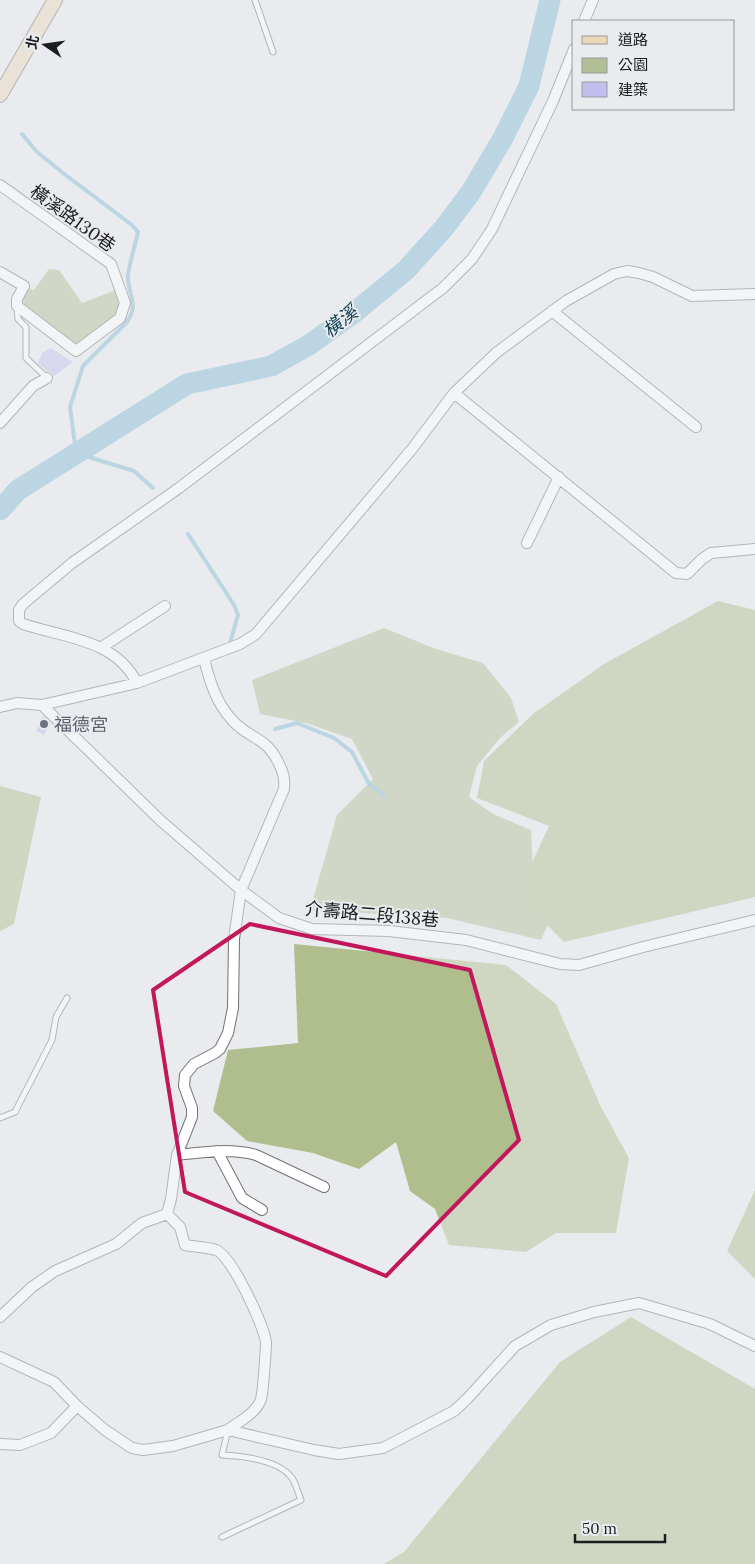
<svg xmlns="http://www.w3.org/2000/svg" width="755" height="1564" font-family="Lora,'Noto Sans TC',serif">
<rect width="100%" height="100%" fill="#e9ebee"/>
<path fill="#b2be96" d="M 49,269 L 59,270 L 82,303 L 116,290 C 117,295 119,301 119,306 C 117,322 88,337 76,345 L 21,304 L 22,297 L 28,288 L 34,290 Z
M 384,628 L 436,649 L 483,663 L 511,698 L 519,722 L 500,738 L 477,766 L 469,797 L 493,814 L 531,830 L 534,888 L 552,915 L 541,940 L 447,918 L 310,910 L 337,815 L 373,779 L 352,739 L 306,723 L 260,714 L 252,680 Z"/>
<path fill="#b0bd8d" d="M 718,601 L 755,610 L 755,897 L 564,942 L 517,895 L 549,826 L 477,798 L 484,761 L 533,714 L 604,664 Z
M 0,786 L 41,797 L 14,924 L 0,931 Z
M 294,944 L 506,965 L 556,1004 L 601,1107 L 629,1158 L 616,1233 L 556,1233 L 526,1252 L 449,1245 L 435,1209 L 410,1191 L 396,1142 L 359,1169 L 313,1153 L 247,1141 L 213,1111 L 228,1050 L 298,1043 Z
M 755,1190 L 755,1279 L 727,1251 Z
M 631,1317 L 755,1389 L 755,1564 L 384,1564 L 404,1552 L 560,1362 Z"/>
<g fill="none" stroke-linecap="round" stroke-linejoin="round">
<path stroke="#83bcd2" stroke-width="4" d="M 22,134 L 37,152 L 63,173 L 132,225 L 138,232 C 135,246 130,261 128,275 C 127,294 140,303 127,322 L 83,366 L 70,407 L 76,453 L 134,471 L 153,488
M 188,534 L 234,605 L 238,615 L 230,643
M 275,729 L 297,723 L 334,738 L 352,752 L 369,784 L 384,795"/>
<path stroke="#83bcd2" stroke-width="21" d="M 0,510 L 18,490 L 187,384 L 271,366 L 309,345 L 355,312 L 406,270 L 444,228 L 471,192 L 503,138 L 529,86 L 550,0"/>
</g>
<path fill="#c4beee" d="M 51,348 L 73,362 L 54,376 L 51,372 L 47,371 L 38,363 L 42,353 Z
M 43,715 L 50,722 L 44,735 L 36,731 Z"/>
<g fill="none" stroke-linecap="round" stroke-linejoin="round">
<defs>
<path id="service" d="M 255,0 L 273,52
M 17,307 L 18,319 L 26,327 L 26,358 L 47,378
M 0,1118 L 15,1112 L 52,1040 L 56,1017 L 67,998
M 222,1537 L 301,1500 C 298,1493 296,1484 292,1478 C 279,1460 242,1456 222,1455 L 228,1430"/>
<path id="minor" d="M 584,21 L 593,0
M 0,185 L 111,264 L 125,303 L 120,318 L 76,351 L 17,306 L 17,299 L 24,286 L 0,272
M 552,311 L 696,427
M 454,393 L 676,573 L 687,574 L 702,559 L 711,553 L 755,549
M 0,423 L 33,386 L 47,378
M 527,543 L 559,477
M 102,647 L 165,606
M 137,683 C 115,639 65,638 23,624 L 19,621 L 19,610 L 23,604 L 72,563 L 179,488 L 443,288 L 472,259 L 492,229 L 553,101 L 574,49
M 42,705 L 160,820 L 241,890 L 279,918 L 312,929 L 389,931 L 466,940 L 560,964 L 579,965 L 643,947 L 755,920
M 0,707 L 17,703 L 42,705 L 137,683 L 240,644 L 256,634 L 412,449 L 454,393 L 496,353 L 566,301 L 614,274 L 627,271 L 639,273 L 653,277 L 692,296 L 755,294
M 217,1151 L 242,1198 L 262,1210
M 177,1155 C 204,1152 230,1148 256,1155 L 324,1187
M 167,1214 L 180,1227 L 185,1245 C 195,1247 207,1247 216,1250 C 232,1256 263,1324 266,1342 C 266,1349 263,1393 261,1399 C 257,1413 238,1422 228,1430
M 0,1317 L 32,1287 L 55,1271 L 116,1244 L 142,1223 L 167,1214 L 171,1199 L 177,1155 L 192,1117 L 192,1108 L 184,1086 L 185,1075 L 194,1064 L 215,1053 L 220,1049 L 228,1033 L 233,1008 L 234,939 L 241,890 L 284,789 C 285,780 284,774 280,766 C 267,736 252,741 233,721 C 216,703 210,682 204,659
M 0,1357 L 54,1382 L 77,1406 L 51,1433 L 20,1445 L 0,1444
M 77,1406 L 105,1430 L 132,1448 L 143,1450 L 173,1446 L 228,1430 L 314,1450 L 339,1454 L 383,1448 L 454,1411 L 467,1399 L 515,1346 L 551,1325 L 594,1312 L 639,1303 L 710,1324 L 755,1346"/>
<path id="secondary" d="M 0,95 L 55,0"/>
</defs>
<use href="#service" stroke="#717376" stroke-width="7"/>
<use href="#minor" stroke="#717376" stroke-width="12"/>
<use href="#secondary" stroke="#717376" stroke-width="16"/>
<use href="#service" stroke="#fff" stroke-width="5"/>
<use href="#minor" stroke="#fff" stroke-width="10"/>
<use href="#secondary" stroke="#ecd7b8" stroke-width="14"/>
</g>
<path d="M0 0H755V1564H0ZM 250,924 L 470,970 L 519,1140 L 386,1276 L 185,1192 L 153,990 Z" fill="#e9ebee" fill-opacity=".55" fill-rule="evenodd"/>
<path fill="none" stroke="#c2185b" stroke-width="4" stroke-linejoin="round" d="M 250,924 L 470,970 L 519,1140 L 386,1276 L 185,1192 L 153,990 Z"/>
<circle fill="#6b7280" stroke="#e9ebee" stroke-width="2" cx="44" cy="724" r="5"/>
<g text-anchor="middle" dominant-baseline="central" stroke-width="4" stroke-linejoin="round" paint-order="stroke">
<g font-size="18" fill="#1c1d1e" stroke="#e9ebee">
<text transform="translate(73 218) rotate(36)">橫溪路130巷</text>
<text transform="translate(372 914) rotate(5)">介壽路二段138巷</text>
</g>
<g font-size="18" fill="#5b616d" stroke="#e9ebee" text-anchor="start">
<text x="54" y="724">福德宮</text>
</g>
<g font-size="19" font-style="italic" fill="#0c3f4f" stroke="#e9ebee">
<text transform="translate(340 321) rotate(-38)">橫溪</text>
</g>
</g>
<rect x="572" y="20" width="162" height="90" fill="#e9ebee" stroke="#97999b"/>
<rect x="582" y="36" width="25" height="8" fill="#ecd7b8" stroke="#97999b"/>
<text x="618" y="45" font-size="15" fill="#1c1d1e">道路</text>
<rect x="582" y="58" width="25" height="15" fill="#b2be96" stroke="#97999b"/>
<text x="618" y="70" font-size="15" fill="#1c1d1e">公園</text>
<rect x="582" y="82" width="25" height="15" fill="#c4beee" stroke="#97999b"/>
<text x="618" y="95" font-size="15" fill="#1c1d1e">建築</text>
<g transform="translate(45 45) rotate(283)" stroke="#e9ebee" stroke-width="4" paint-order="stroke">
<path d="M0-4L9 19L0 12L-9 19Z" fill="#1c1d1e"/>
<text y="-8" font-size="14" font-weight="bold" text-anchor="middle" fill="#1c1d1e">北</text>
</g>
<path d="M575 1534v8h90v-8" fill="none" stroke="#1c1d1e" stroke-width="2.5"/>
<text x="582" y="1534" font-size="15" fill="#1c1d1e" stroke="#e9ebee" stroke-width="4" paint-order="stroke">50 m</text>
</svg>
